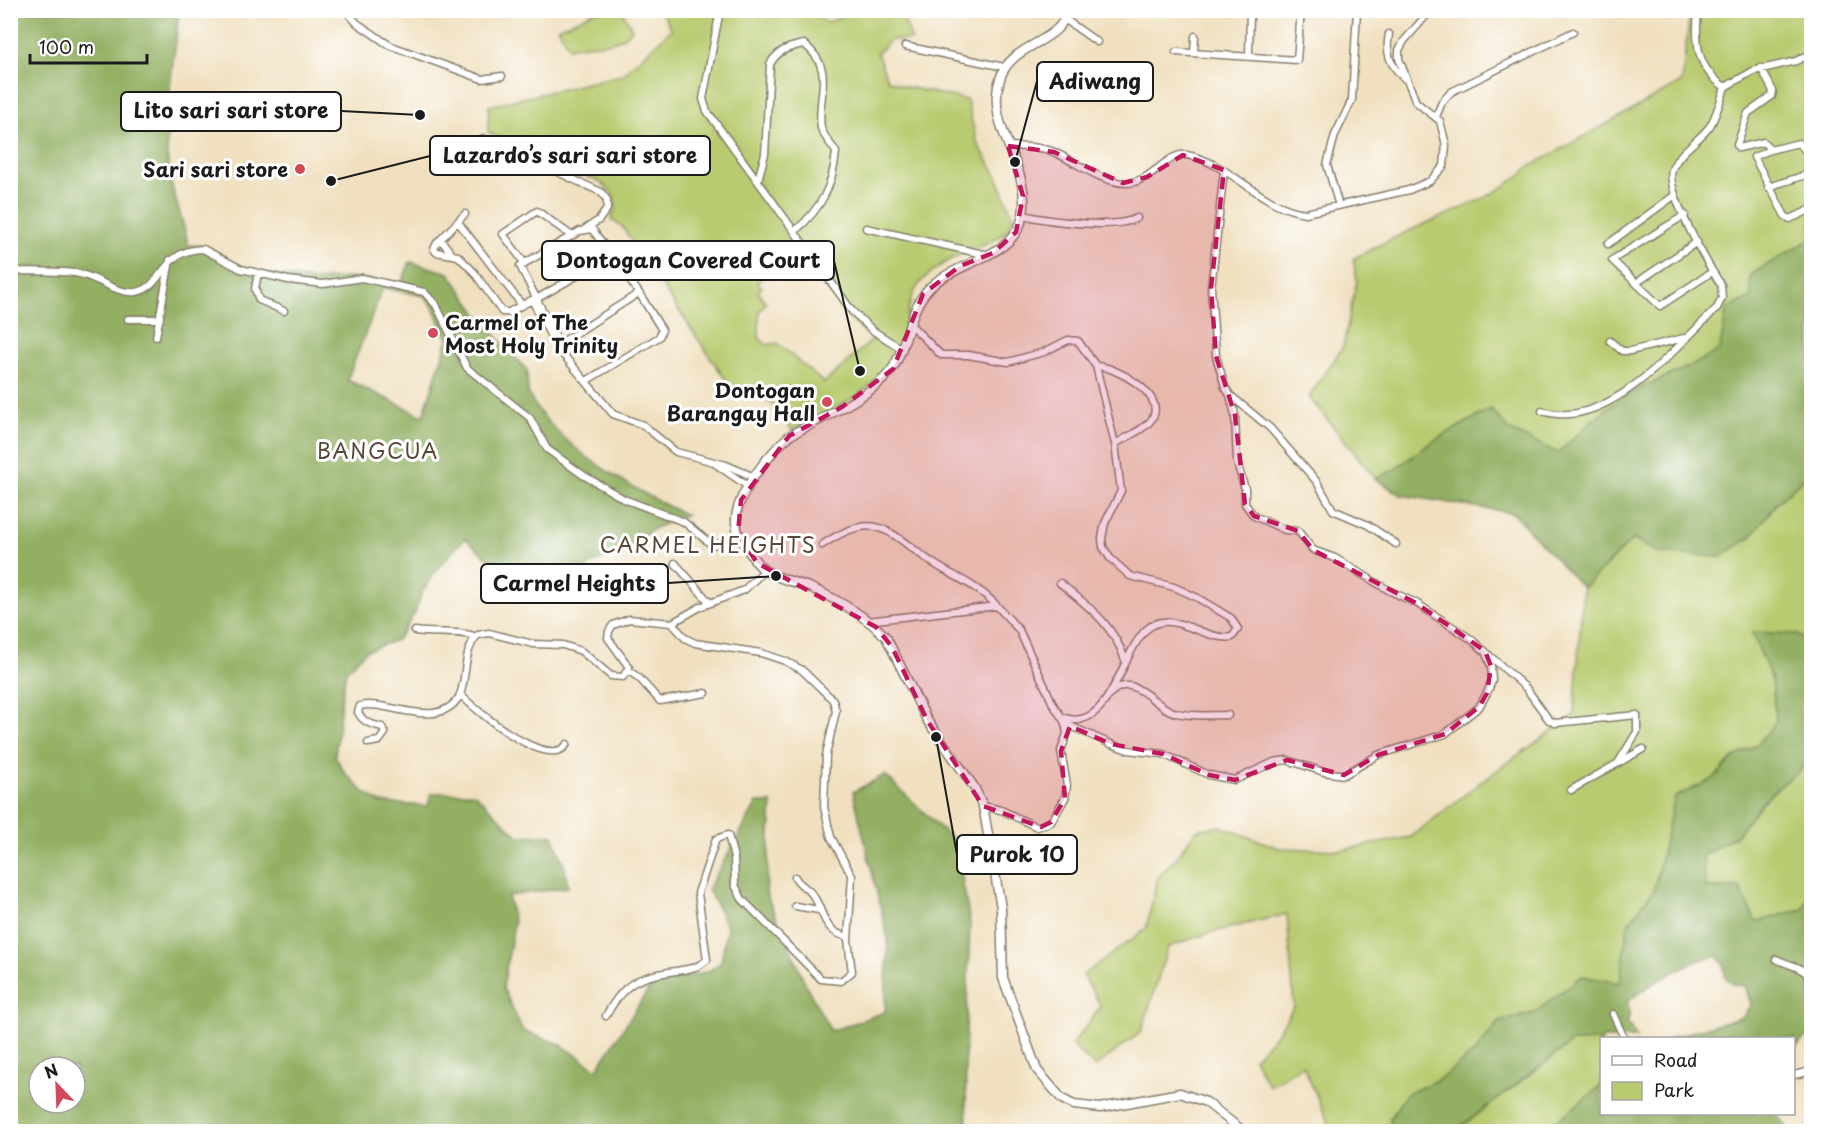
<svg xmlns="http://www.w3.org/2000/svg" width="1822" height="1142" font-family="'Playpen Sans',sans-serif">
<rect width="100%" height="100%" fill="#fff"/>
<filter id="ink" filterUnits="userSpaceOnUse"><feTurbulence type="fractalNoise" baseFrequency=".0167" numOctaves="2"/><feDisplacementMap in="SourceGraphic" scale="12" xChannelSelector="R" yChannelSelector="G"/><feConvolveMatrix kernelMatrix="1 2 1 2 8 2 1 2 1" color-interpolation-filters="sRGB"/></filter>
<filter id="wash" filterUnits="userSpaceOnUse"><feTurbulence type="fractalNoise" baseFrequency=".008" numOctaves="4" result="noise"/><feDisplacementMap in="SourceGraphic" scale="24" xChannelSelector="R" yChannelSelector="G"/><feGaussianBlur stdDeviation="1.35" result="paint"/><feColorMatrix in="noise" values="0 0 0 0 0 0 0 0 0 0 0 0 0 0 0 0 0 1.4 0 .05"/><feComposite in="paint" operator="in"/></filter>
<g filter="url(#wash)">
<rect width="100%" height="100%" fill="#f0e0c0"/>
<path fill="#b8cb6f" stroke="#6a7446" stroke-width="1.5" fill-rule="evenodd" d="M 622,11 L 632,29 C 615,50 592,41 569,48 L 558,28 L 596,11 Z
M 661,11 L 810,11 L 827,23 L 855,11 L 900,11 L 912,40 L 891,40 L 877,53 L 887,79 L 902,86 L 967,100 L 977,143 L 996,174 L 1013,217 C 1008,241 978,246 960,255 C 948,260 935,269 926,277 C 906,294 909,318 902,340 C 887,387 833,411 792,430 L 757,386 L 736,395 L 621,225 L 611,220 L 616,205 L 612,193 L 599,181 L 537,158 L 488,132 L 489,106 L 622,75 L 672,29 ZM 798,266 L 830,291 L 850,319 L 873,339 L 824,383 L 777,343 L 767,345 L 759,338 L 759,312 L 766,303 L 758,292 L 762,287 L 757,282 L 774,268 Z
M 1690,11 L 1811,11 L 1811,239 L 1750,275 L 1751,298 L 1727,308 L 1720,349 C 1690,370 1665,375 1633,392 C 1604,407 1581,431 1558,454 L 1509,430 L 1491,409 L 1435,440 L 1392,471 L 1376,479 L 1309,397 L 1343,347 L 1357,280 L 1353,259 C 1372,249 1391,239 1411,230 C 1452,211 1495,199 1529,167 L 1682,82 Z
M 1811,471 L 1811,643 L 1796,634 L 1752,632 L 1772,680 L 1776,722 L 1759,743 L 1733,758 L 1713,779 L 1675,797 L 1654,890 L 1628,924 L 1620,984 L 1582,976 L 1534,1013 L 1499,1022 L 1475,1052 L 1440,1079 L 1406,1094 L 1390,1119 L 1390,1131 L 1332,1131 L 1303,1065 L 1269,1086 L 1254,1058 L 1278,1032 L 1294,1007 L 1287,914 L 1209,933 L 1168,947 L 1141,1032 L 1095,1067 L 1072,1045 L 1101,1006 L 1083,975 L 1146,929 L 1158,876 L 1176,858 L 1196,830 L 1220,826 L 1279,848 L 1342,850 L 1411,837 L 1482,781 L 1574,715 L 1583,588 L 1633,539 L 1658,553 L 1750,538 L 1776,504 Z
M 1811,761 L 1811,891 L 1803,909 L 1756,922 L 1706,888 L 1703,855 L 1735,836 L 1767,797 Z
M 1597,1041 L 1601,1049 L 1601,1086 L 1551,1125 L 1548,1131 L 1455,1132 L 1572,1042 Z"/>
<path fill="#92af62" stroke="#57663f" stroke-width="1.5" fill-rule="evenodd" d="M 10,11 L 179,11 C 174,64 162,119 169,173 C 173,197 184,220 188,245 L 205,246 L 243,267 L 259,272 L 312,280 L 349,278 L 401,284 L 410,262 L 449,273 L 485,324 L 527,370 C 528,378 526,390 530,397 C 561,450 633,489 686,515 L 653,529 L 629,548 L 591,564 L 575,583 L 514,596 L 509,563 L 489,559 L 465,538 L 438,568 L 422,592 L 415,613 L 397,640 L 366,651 L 346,671 L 342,695 L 335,756 L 345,773 L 365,793 L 381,803 L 428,806 L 431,793 L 474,793 L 518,836 L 553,835 L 564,865 L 568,887 L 508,896 L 514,923 L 503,988 L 523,1031 L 560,1044 L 597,1069 L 651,986 L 709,971 L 721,962 L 727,927 L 708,889 L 757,803 L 772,803 L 766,894 L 808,989 L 831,1031 L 885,1012 L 888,939 L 853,792 L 885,775 L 956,843 L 970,923 L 965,1059 L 967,1131 L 11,1131 ZM 383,288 L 425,296 L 433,307 L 448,339 L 423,416 L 347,380 ZM 39,1067 L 75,1067 L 75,1103 L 39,1103 Z
M 1811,239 L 1811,471 L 1776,504 L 1750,538 L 1720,557 L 1658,553 L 1633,539 L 1583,588 L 1513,513 L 1401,495 L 1376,479 L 1392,471 L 1435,440 L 1491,409 L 1509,430 L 1558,453 C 1581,431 1604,407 1633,392 C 1665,375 1690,370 1720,349 L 1727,308 L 1751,298 L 1750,275 Z
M 1752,632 L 1796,634 L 1811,643 L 1811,761 L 1767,797 L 1735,836 L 1703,855 L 1706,888 L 1740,888 L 1756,922 L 1803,909 L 1811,891 L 1811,1031 L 1794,1050 L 1794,1038 L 1670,1038 L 1743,1017 L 1751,1004 L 1745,986 L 1733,984 L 1725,977 L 1724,965 L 1717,956 C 1691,959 1648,985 1627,1002 L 1630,1014 L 1627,1022 L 1637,1038 L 1602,1038 L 1601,1049 L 1597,1041 L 1572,1042 L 1455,1131 L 1390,1132 L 1390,1119 L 1406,1094 L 1440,1079 L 1475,1052 L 1499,1022 L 1534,1013 L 1582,976 L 1620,983 L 1628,924 L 1654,890 L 1675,797 L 1713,779 L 1733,758 L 1759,743 L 1776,722 L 1772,680 Z
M 1601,1086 L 1602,1114 L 1776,1114 L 1789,1130 L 1548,1131 L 1551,1125 Z"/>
</g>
<g filter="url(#ink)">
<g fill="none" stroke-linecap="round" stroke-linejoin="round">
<defs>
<path id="minor" d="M 345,10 L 357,23 L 389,45 L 482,79 L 502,76
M 720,10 L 703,99 L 707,111 L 852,311 L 872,330 L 902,349
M 1698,10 C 1695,42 1696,68 1725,87 L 1753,71 L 1796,61 L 1812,53
M 1066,20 L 1097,42
M 1389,34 C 1385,54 1390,65 1405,79
M 905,46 L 1004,67
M 1176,52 L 1297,60 L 1301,10
M 1194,53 L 1195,36
M 1249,56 L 1250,10
M 1761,68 L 1773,91 L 1772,96 L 1748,113 L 1737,145 L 1739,148 L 1764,142 L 1770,150
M 1436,117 L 1442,102 L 1451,92 L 1573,32
M 483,138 L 601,192 L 607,200 L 607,209 L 599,220 L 585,229
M 1008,146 C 1024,147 1040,146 1054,152 C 1076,162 1100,182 1126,183 C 1150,184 1168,151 1187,155 C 1231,163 1261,208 1306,213 L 1409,190 L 1430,181 L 1444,166 L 1446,145 L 1440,121 L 1416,102 L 1399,59 L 1399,50 L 1404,41 L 1431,10
M 1812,159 L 1799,143 L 1770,150 L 1754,157 L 1785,216 L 1790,219 L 1812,209
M 1224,170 L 1211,288 L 1216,356 L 1225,387 L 1230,395 L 1270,428 L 1317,482 L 1333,510 L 1368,525 L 1396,544
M 758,180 L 765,154 L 770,64 C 778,50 789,47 804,44 C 837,70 816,95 821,128 C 823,136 832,145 836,152 C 833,186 821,209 795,231
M 1768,187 L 1812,173
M 1339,206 L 1327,165 L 1335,135 L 1352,100 L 1357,10
M 1023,215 C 1048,221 1114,230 1137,218
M 1685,215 L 1612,260 L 1660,306 L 1712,272
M 458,222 L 522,305
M 866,228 L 988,255
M 439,241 L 465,214
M 1608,244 L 1675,195
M 451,253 L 442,241 L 437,243 L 434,249 L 436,252 L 458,256 L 474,272 L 502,312 L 509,312 L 532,300 L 556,346 L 613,414 L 643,425 L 676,452 L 726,465 L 754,477
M 525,264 L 503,234 L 537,211 L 572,236
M 10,271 C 33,272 57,270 80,274 C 99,278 116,294 136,292 C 164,288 160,250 203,249 L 241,269 L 288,280 L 323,284 L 362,278 L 424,292 L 436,305 L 467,368 L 530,418 L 547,449 L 583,475 L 624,499 L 684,522 L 712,545 L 742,541
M 258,273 L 255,289 L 259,300 L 284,311
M 1636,283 L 1697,242
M 538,298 L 613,255
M 128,319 L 160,319
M 910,324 L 941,355 L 968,355 L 1008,362 L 1044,352 L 1068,340 L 1078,341 L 1096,366 L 1115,444
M 156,337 L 170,260
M 557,339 L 520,266 L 580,231 L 592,229 L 639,293 L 662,330 L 659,337 L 586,381
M 1610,341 L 1622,351 L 1630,351 L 1684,338
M 556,346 L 639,293
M 1230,395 L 1235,415 L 1237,463 L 1245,489 L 1245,504 L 1254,516 L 1285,530 L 1298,531 L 1313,550 L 1335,558 L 1390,591 L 1416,603 L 1471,639 L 1526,688 L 1549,720 L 1555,723 L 1637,715 L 1637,732 L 1618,763
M 1542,411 C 1607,432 1675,348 1717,308 L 1722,298 L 1721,285 C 1708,265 1662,187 1673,167 C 1681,150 1699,141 1710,126 C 1717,114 1721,99 1725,87
M 714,463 L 749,487
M 822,545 C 879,506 889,535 936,565 C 957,578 980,587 997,606
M 675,563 L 710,603
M 1060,583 C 1087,605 1114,625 1125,660
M 867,621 L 997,606 L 1019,630 L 1053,704 L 1066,724 L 1111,744 L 1128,750 L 1163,754 L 1209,775 L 1235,780 L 1274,762 L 1287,760 L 1324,772 L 1344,775 L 1378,755 L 1445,734 L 1479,707 L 1487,693 L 1492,681 L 1491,666 L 1485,651
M 415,631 C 434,634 462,630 476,637
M 629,671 L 639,678 L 660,701 L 706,693
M 1112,692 C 1136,671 1154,709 1177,713 C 1193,717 1211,715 1228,715
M 460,694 C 475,710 549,772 567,744
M 1062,717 C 1110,736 1120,653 1147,629 C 1171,607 1206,642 1232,637 L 1238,629 L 1231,618 L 1196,597 L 1174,587 L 1130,576 L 1110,558 L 1103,547 L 1102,538 L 1105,523 L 1121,491 L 1115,444 C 1126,437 1148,428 1153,417 C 1165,394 1115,366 1096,366
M 368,743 L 379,741 L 385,733 L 382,727 C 371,724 363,723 358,712 L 360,706 C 387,699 437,732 459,697 C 467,683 462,650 478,635 L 489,633 L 533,644 L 563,645 L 581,651 L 611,676 L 623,677 L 629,667 L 608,638 L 609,631 L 613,625 L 629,619 L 672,623 L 700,607 L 744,590 L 765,570
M 1571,790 L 1643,749
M 983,806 L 1001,810 L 1037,827 L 1051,822 L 1065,798 L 1067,785 L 1061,751 L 1067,733 L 1065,724
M 795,877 C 799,885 806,887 812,894 C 825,911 821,931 848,937
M 795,906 L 819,910
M 1776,959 C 1802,971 1810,965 1812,997
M 1613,1014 L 1624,1038
M 606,1016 C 624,982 639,976 676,971 C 688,969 698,968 707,960 L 698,893 L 716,839 L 728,835 L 734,858 L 735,885 L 742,899 L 821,979 L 841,981 L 852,972 L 848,940 L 852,876 L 831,837 L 824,807 L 826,755 L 836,711 L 833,700 L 802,670 L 785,661 L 761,653 L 695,643 L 685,638 L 672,623
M 1794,1075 L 1812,1071"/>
<path id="tertiary" d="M 1067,10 C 1062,44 1011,42 1000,79 C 984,127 1032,166 1023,215 C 1016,255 965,260 936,282 C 908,304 911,337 894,366 C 878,394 817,420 789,436 C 770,453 735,495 736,521 C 736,532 742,541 748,550 C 753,558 758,566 766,571 C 779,579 795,582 809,587 C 836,599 866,616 886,637 L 927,720 L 974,787 L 983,806 L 1001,908 L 1003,978 L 1037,1070 L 1062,1099 L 1074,1105 L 1100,1108 L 1180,1093 L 1206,1102 L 1244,1132"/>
</defs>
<use href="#minor" stroke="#867e6e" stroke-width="9"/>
<use href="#tertiary" stroke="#867e6e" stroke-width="11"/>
<use href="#minor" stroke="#fff" stroke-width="6"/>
<use href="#tertiary" stroke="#fff" stroke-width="8"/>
</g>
</g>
<path fill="#c2185b" fill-opacity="0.2" stroke="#c2185b" stroke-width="4.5" stroke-dasharray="12 8" stroke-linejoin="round" d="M 1008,146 L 1054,152 L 1123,183 L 1147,177 L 1183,155 L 1224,170 L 1211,288 L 1216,356 L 1235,415 L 1245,504 L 1254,516 L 1298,531 L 1313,550 L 1416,603 L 1485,651 L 1491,666 L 1487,693 L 1479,707 L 1445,734 L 1378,755 L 1344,775 L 1287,760 L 1235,780 L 1209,775 L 1163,754 L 1111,744 L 1070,726 L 1061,751 L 1065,798 L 1051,822 L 1041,827 L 983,806 L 927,720 L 892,647 L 876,627 L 757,563 L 738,533 L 741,500 L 789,436 L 842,407 L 893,369 L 923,294 L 960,266 L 993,253 L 1016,232 L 1023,196 Z"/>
<g fill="#d1495b" stroke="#fff" stroke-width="2">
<circle cx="300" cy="169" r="6"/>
<circle cx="433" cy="333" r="6"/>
<circle cx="827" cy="402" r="6"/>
</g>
<g text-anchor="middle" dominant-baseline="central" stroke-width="6" stroke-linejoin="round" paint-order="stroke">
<g font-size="20" font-weight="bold" fill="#1c1c1c" stroke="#fff" text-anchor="end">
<text x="288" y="169">Sari sari store</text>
<text x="445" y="322" text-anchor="start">Carmel of The<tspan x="445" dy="23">Most Holy Trinity</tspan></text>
<text x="815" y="390">Dontogan<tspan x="815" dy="23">Barangay Hall</tspan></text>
</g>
<g font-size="21" letter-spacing="1.5" fill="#594839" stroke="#fff">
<text x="378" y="450">BANGCUA</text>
<text x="708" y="544">CARMEL HEIGHTS</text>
</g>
</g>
<path fill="none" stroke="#1c1c1c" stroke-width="2" d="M1015 162L1037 81M420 115L341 111M331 181L430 156M860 371L834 261M776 576L668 583M936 737L957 855"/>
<g fill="#1c1c1c" stroke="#fff" stroke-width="2">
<circle cx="1015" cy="162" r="6"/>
<circle cx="420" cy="115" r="6"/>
<circle cx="331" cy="181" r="6"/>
<circle cx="860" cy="371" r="6"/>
<circle cx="776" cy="576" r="6"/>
<circle cx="936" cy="737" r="6"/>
</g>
<g fill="#fff" stroke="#1c1c1c" stroke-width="2">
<rect x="1037" y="62" width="116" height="39" rx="6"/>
<rect x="121" y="92" width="220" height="39" rx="6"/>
<rect x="430" y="136" width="280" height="39" rx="6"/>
<rect x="542" y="241" width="292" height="39" rx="6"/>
<rect x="481" y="564" width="187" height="39" rx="6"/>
<rect x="957" y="835" width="120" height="39" rx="6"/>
</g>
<g font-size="21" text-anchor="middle" font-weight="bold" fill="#1c1c1c">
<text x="1095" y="89">Adiwang</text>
<text x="231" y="118">Lito sari sari store</text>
<text x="570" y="163">Lazardo’s sari sari store</text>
<text x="688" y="268">Dontogan Covered Court</text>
<text x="574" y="591">Carmel Heights</text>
<text x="1017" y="862">Purok 10</text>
</g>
<rect width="1822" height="1142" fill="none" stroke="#fff" stroke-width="36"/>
<rect x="1600" y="1037" width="195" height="78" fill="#ffffff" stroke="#a4a4a4" stroke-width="1.5"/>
<rect x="1612" y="1056" width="30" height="9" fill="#ffffff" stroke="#a4a4a4" stroke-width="1.5"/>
<text x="1654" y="1067" font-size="18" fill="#1c1c1c">Road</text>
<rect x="1612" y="1082" width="30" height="18" fill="#b8cb6f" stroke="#a4a4a4" stroke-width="1.5"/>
<text x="1654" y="1097" font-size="18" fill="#1c1c1c">Park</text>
<g transform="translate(57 1085) rotate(337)"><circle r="28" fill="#ffffff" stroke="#a4a4a4" stroke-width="1.5"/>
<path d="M0-4.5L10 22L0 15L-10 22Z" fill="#d1495b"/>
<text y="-9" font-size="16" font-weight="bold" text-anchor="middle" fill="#1c1c1c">N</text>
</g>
<path d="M30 54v9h117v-9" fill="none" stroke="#1c1c1c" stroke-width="3"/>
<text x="39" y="54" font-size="18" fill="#1c1c1c" stroke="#ffffff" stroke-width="4.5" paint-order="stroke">100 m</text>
</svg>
